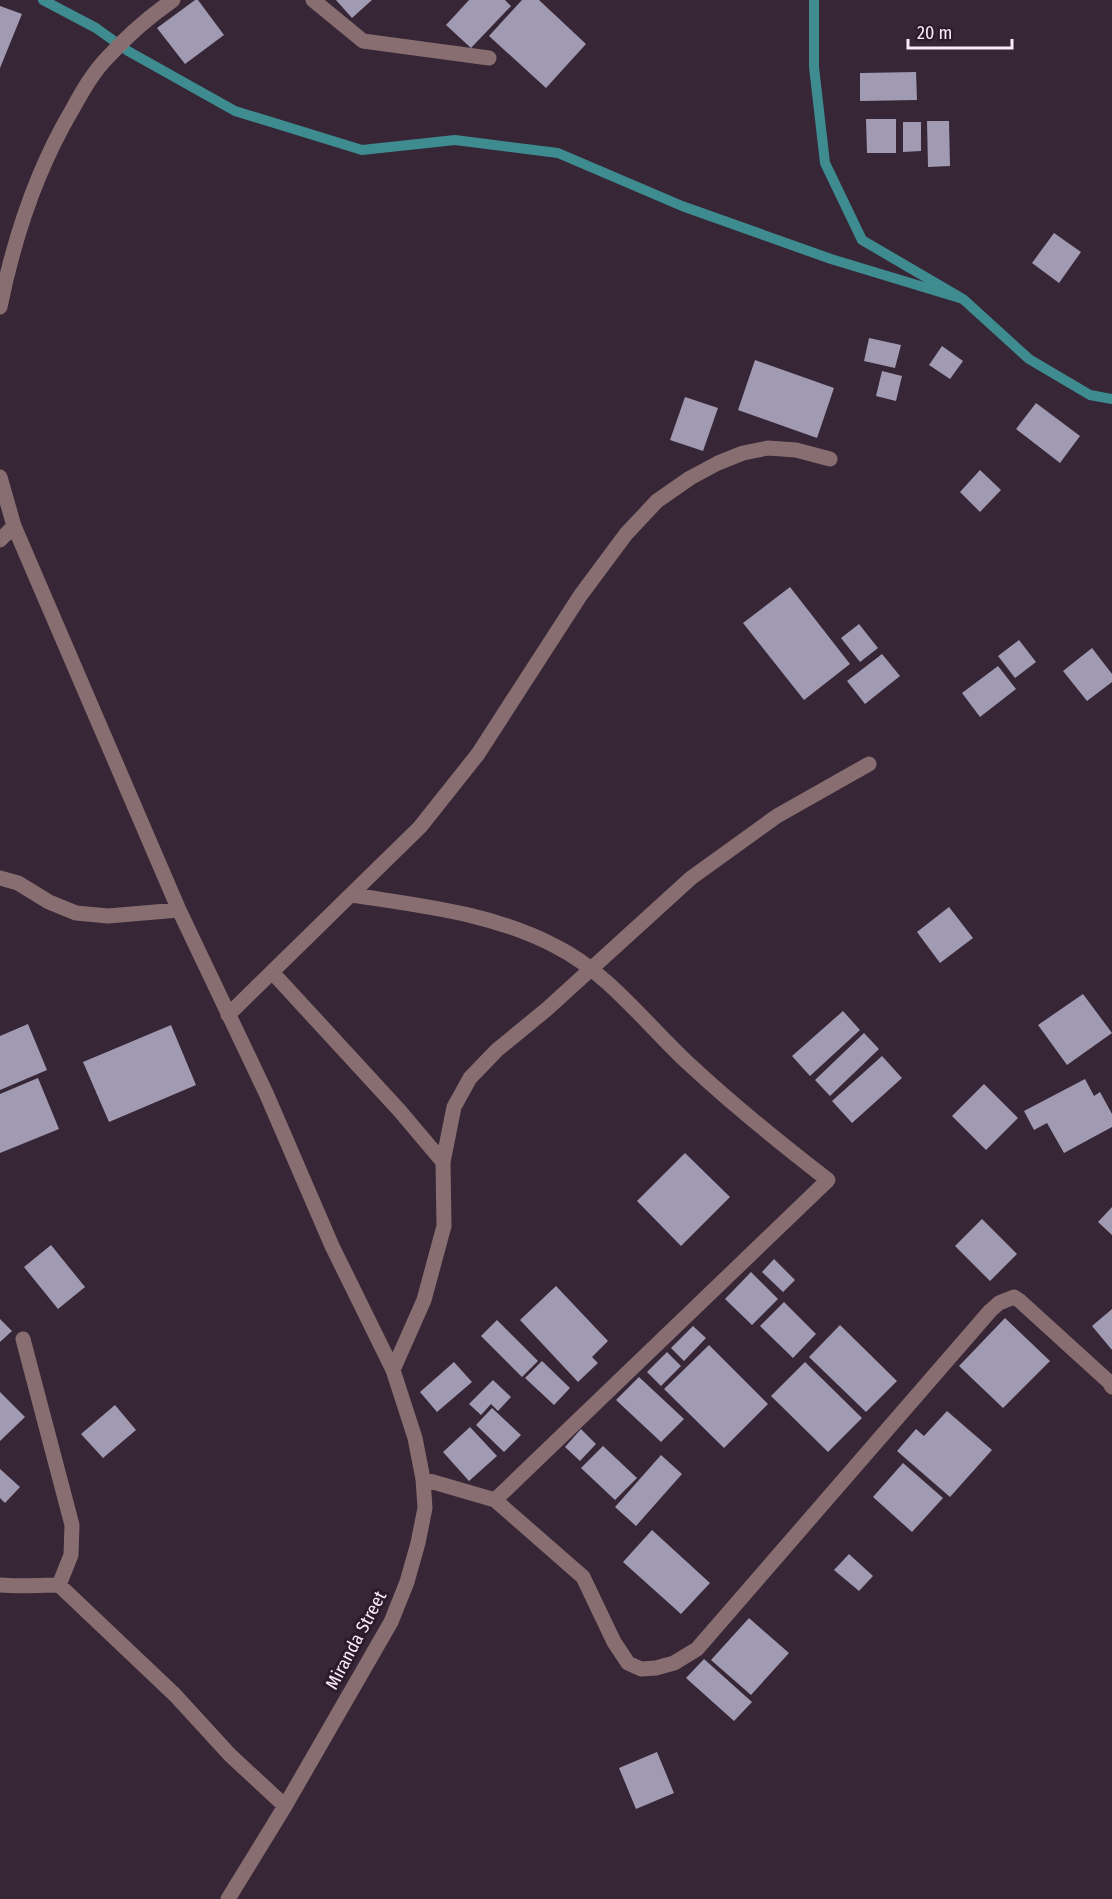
<svg xmlns="http://www.w3.org/2000/svg" width="1112" height="1899" font-family="'Fira Sans Condensed',sans-serif">
<rect width="100%" height="100%" fill="#362636"/>
<g fill="none" stroke-linecap="round" stroke-linejoin="round">
<path stroke="#3e8b90" stroke-width="10" d="M 43,0 L 96,28 L 128,51 L 235,111 L 362,150 L 455,140 L 558,153 L 682,206 L 831,259 L 963,299
M 814,0 L 814,67 L 825,163 L 862,240 L 963,299 L 1029,359 L 1090,395 L 1112,399"/>
</g>
<path fill="#a09ab2" d="M 195,0 L 198,0 L 224,35 L 185,64 L 157,28 Z
M 336,0 L 372,0 L 352,18 Z
M 469,0 L 505,0 L 511,6 L 471,48 L 446,25 Z
M 522,0 L 539,0 L 586,44 L 546,88 L 489,36 Z
M 0,6 L 22,14 L 0,68 Z
M 916,72 L 917,100 L 860,101 L 860,73 Z
M 866,119 L 896,119 L 896,153 L 867,153 Z
M 927,121 L 949,121 L 950,166 L 928,167 Z
M 903,122 L 921,122 L 921,151 L 903,152 Z
M 1054,233 L 1081,252 L 1059,283 L 1032,263 Z
M 869,338 L 901,345 L 895,368 L 864,361 Z
M 942,346 L 963,361 L 950,379 L 929,365 Z
M 755,360 L 834,388 L 817,438 L 738,410 Z
M 882,371 L 902,376 L 896,401 L 876,396 Z
M 685,397 L 718,408 L 703,451 L 670,440 Z
M 1036,403 L 1080,436 L 1060,463 L 1016,429 Z
M 980,470 L 1001,490 L 980,512 L 960,492 Z
M 790,587 L 850,664 L 804,700 L 743,623 Z
M 859,624 L 878,648 L 860,662 L 841,638 Z
M 1019,640 L 1036,662 L 1015,678 L 998,656 Z
M 1092,648 L 1112,674 L 1112,682 L 1087,701 L 1063,671 Z
M 882,654 L 900,676 L 865,704 L 847,681 Z
M 998,666 L 1016,689 L 980,717 L 962,693 Z
M 949,907 L 973,938 L 940,963 L 917,932 Z
M 1083,994 L 1112,1033 L 1067,1065 L 1038,1025 Z
M 843,1011 L 860,1030 L 810,1076 L 792,1056 Z
M 28,1024 L 47,1070 L 0,1090 L 0,1036 Z
M 171,1025 L 196,1085 L 109,1122 L 83,1062 Z
M 864,1033 L 879,1049 L 830,1096 L 815,1080 Z
M 882,1056 L 902,1078 L 852,1123 L 832,1101 Z
M 38,1078 L 59,1129 L 0,1153 L 0,1094 Z
M 1085,1079 L 1094,1096 L 1100,1092 L 1112,1114 L 1112,1127 L 1064,1153 L 1047,1123 L 1034,1130 L 1024,1111 Z
M 984,1084 L 1018,1118 L 986,1150 L 952,1116 Z
M 685,1153 L 730,1197 L 681,1246 L 637,1201 Z
M 1112,1207 L 1112,1235 L 1098,1222 Z
M 982,1219 L 1017,1254 L 990,1281 L 955,1246 Z
M 51,1245 L 85,1287 L 58,1309 L 24,1267 Z
M 774,1259 L 795,1280 L 783,1292 L 762,1272 Z
M 751,1272 L 778,1299 L 752,1325 L 725,1299 Z
M 556,1286 L 608,1341 L 592,1357 L 598,1363 L 578,1382 L 520,1320 Z
M 784,1302 L 816,1334 L 793,1358 L 760,1326 Z
M 1112,1309 L 1112,1350 L 1092,1326 Z
M 1005,1318 L 1050,1361 L 1003,1408 L 959,1366 Z
M 0,1319 L 12,1331 L 0,1342 Z
M 497,1320 L 538,1361 L 522,1377 L 481,1336 Z
M 840,1325 L 897,1381 L 866,1412 L 809,1357 Z
M 693,1326 L 706,1338 L 684,1361 L 671,1348 Z
M 709,1345 L 768,1404 L 724,1448 L 664,1389 Z
M 667,1352 L 681,1366 L 661,1386 L 647,1372 Z
M 542,1361 L 570,1388 L 554,1405 L 525,1378 Z
M 454,1362 L 472,1382 L 437,1412 L 420,1392 Z
M 805,1362 L 862,1418 L 828,1452 L 771,1396 Z
M 639,1377 L 684,1419 L 661,1442 L 616,1400 Z
M 493,1380 L 511,1397 L 498,1411 L 491,1404 L 481,1415 L 469,1404 Z
M 0,1392 L 25,1417 L 0,1441 Z
M 115,1405 L 136,1430 L 103,1458 L 81,1434 Z
M 492,1408 L 521,1435 L 504,1452 L 476,1425 Z
M 947,1411 L 992,1450 L 950,1497 L 897,1451 L 916,1429 L 924,1436 Z
M 470,1427 L 497,1456 L 469,1481 L 443,1452 Z
M 581,1429 L 596,1444 L 580,1461 L 565,1447 Z
M 603,1446 L 637,1478 L 615,1500 L 581,1468 Z
M 661,1455 L 682,1474 L 636,1526 L 615,1507 Z
M 903,1463 L 943,1498 L 912,1532 L 873,1497 Z
M 0,1469 L 20,1487 L 5,1503 L 0,1498 Z
M 652,1530 L 710,1583 L 681,1614 L 623,1562 Z
M 849,1554 L 873,1576 L 859,1591 L 834,1570 Z
M 749,1618 L 789,1653 L 751,1695 L 711,1660 Z
M 704,1659 L 752,1702 L 734,1721 L 686,1678 Z
M 657,1752 L 674,1793 L 636,1809 L 619,1768 Z"/>
<g fill="none" stroke-linecap="round" stroke-linejoin="round">
<path stroke="#886e70" stroke-width="15" d="M 313,0 L 363,41 L 489,58
M 0,307 C 14,238 36,171 72,110 C 82,92 93,72 108,57 C 127,36 150,16 173,0
M 0,477 L 14,526 L 179,910 L 266,1093 L 332,1246 L 393,1370 L 415,1438 L 423,1479 L 425,1508 L 418,1543 L 407,1582 L 391,1622 L 285,1806 L 228,1899
M 0,540 L 14,526
M 0,878 L 18,883 L 49,902 L 76,913 L 108,916 L 179,910
M 352,895 C 422,906 493,913 557,947 C 607,972 648,1026 689,1064 C 733,1105 780,1143 828,1180 L 495,1500 L 423,1479
M 272,972 L 399,1110 L 443,1162
M 228,1015 L 420,827 L 478,754 L 580,596 L 626,534 L 657,501 L 690,478 L 718,463 L 743,453 L 768,448 L 796,450 L 830,459
M 393,1370 L 424,1300 L 444,1226 L 443,1162 L 454,1107 L 470,1078 L 497,1050 L 547,1009 L 691,878 L 777,816 L 869,764
M 495,1500 L 583,1577 L 614,1642 L 628,1663 L 641,1669 L 656,1668 L 674,1663 L 697,1649 L 990,1311 L 999,1303 L 1014,1297 L 1020,1301 L 1109,1382 L 1112,1387
M 0,1585 C 20,1587 39,1585 59,1585 L 71,1555 L 72,1525 L 23,1339
M 59,1585 L 175,1695 L 230,1755 L 285,1806"/>
</g>
<g text-anchor="middle" dominant-baseline="central" stroke-width="6" stroke-linejoin="round" paint-order="stroke">
<g font-size="18" fill="#f8ecf7" stroke="#2c1c2b">
<text transform="translate(356 1640) rotate(-62)">Miranda Street</text>
</g>
</g>
<path d="M908 39v9h104v-9" fill="none" stroke="#f8ecf7" stroke-width="3"/>
<text x="917" y="39" font-size="18" fill="#f8ecf7" stroke="#2c1c2b" stroke-width="4.5" paint-order="stroke">20 m</text>
</svg>
